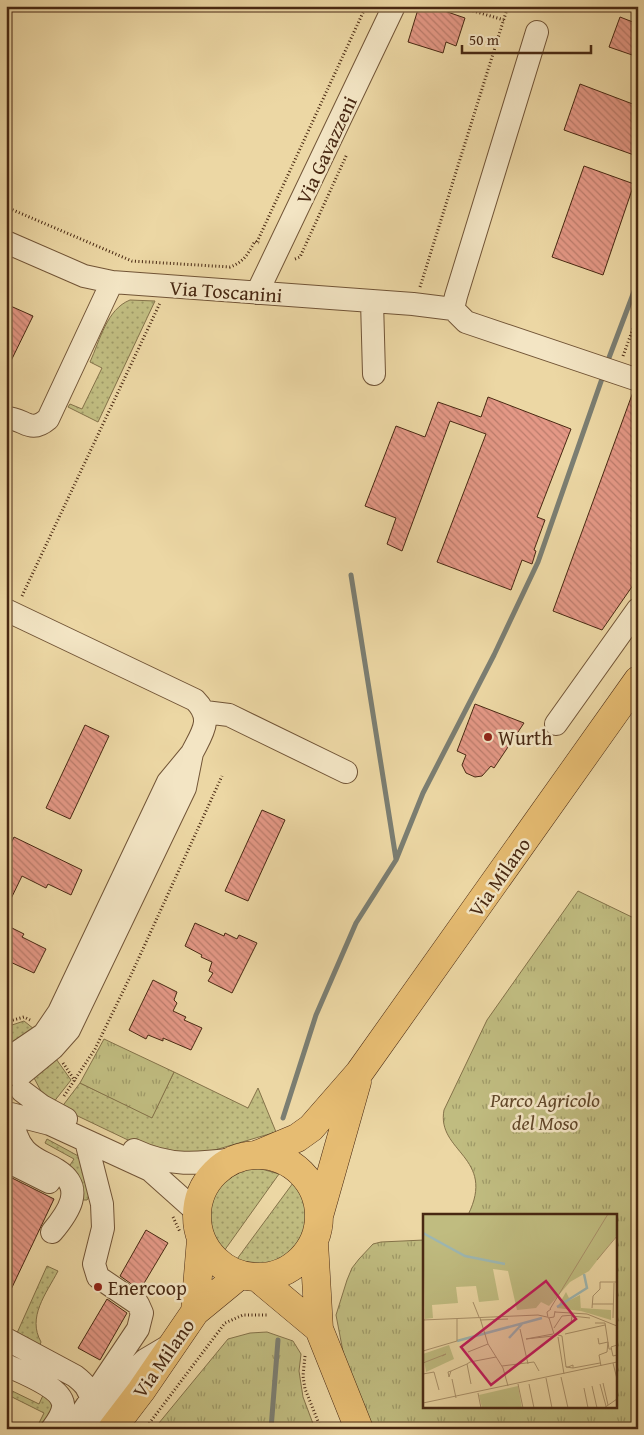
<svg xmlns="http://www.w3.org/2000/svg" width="644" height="1435" font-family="'Gentium Book Plus',serif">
<defs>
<pattern id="grass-dots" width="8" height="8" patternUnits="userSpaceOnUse" patternTransform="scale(1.25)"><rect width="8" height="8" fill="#c0bc80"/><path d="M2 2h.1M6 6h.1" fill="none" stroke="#9e9967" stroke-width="1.8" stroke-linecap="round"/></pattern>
<pattern id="park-tufts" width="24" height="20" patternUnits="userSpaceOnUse" patternTransform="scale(1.25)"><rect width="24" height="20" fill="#c0bc80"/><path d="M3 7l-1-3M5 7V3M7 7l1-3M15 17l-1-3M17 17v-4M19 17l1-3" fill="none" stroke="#9e9967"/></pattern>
<pattern id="building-back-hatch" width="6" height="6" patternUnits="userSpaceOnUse" patternTransform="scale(1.25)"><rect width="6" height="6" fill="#e49886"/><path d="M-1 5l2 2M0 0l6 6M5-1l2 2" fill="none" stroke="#bb7c6c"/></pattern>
</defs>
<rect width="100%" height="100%" fill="#ecd7a4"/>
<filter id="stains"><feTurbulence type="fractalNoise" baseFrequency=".004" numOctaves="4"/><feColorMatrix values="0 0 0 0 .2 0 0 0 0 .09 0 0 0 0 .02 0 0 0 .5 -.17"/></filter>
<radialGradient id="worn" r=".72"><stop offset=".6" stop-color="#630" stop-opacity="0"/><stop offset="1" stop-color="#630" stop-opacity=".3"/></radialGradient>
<path fill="url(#grass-dots)" stroke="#847249" d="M 130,300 L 155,301 L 98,422 L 68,407 L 70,404 L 82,409 L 102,368 L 90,362 C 100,340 107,309 130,300 Z
M 24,1021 L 34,1029 L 6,1046 L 6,1027 Z
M 54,1056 L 71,1080 L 53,1103 L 42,1093 L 33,1076 Z
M 174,1072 L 248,1108 L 258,1088 L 276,1132 L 215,1150 L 171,1157 L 153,1152 L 61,1108 L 80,1083 L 152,1117 Z
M 47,1139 L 82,1158 L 90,1196 L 87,1200 L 82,1200 L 68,1168 L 74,1159 L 45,1143 Z
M 258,1168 L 279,1174 L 224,1251 C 199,1225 208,1188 239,1172 C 245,1169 252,1169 258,1168 Z
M 293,1183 C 303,1193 309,1210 306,1225 C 302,1249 275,1269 251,1265 C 247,1264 241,1261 237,1259 Z
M 47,1266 L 58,1271 C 46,1294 27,1317 41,1342 L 39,1347 L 17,1333 Z
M 6,1388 L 39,1404 L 45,1391 L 55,1403 L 43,1425 L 39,1423 L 44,1413 L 6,1394 Z"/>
<path fill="url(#park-tufts)" stroke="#847249" d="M 578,891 L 638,920 L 638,1429 L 363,1429 L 349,1383 L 336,1315 L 347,1280 L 352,1268 L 359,1259 L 373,1244 L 381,1242 L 424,1240 L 424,1406 L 615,1406 L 615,1215 L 468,1215 C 497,1157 436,1152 444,1110 L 487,1020 Z
M 104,1039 L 174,1072 L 152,1118 L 80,1083 Z
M 267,1332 L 293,1341 L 301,1354 L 299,1371 L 303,1397 L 315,1429 L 154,1429 L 228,1339 L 250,1333 Z"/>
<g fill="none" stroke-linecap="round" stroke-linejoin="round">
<path stroke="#7b7e72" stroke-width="5" d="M 607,363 L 638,281
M 351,575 L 396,859
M 283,1118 L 316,1015 L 356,923 L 396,860 L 423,793 L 494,655 L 538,562 L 604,373
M 271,1429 L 278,1340"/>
</g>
<path fill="url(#building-back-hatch)" stroke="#482812" d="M 419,6 L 430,6 L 465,18 L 456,46 L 446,42 L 443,53 L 408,42 Z
M 620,17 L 638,24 L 638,57 L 609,47 Z
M 580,84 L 638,106 L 638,145 L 634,155 L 564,130 Z
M 584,166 L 634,184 L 603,275 L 552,257 Z
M 6,304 L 33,316 L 6,371 Z
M 633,392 L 638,393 L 638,578 L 602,630 L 553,611 Z
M 488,397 L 571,429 L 537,517 L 545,520 L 534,550 L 536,551 L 532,564 L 522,560 L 511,590 L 437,562 L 486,434 L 450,421 L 402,551 L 387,544 L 396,518 L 365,506 L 396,426 L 425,437 L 438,402 L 481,417 Z
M 475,704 L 524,723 L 494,768 L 491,766 L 482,776 L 475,777 L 466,773 L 462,765 L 466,755 L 457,751 Z
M 85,725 L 109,736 L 70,819 L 46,808 Z
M 262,810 L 285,820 L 248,901 L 225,891 Z
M 14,837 L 82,870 L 71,895 L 48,884 L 46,888 L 22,876 L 6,909 L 6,853 Z
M 195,923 L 224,936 L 225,933 L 237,939 L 239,935 L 257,943 L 232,993 L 208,981 L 213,973 L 209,971 L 212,962 L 201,957 L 202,955 L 185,946 Z
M 6,925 L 24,934 L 22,937 L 46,949 L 34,973 L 6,960 Z
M 153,980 L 177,992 L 174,1000 L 177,1003 L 173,1011 L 186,1017 L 184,1020 L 202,1028 L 191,1050 L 163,1038 L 163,1041 L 148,1035 L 146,1039 L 129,1030 Z
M 6,1175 L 54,1199 L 6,1300 Z
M 146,1230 L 168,1243 L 140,1290 L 120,1276 Z
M 107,1299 L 127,1313 L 100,1360 L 78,1348 Z"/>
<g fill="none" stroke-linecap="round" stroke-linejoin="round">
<defs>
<path id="minor" d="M 6,242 L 84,276 L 112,282 L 413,304 L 453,309 L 466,322 L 638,380
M 257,293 L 394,6
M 372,301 L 374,374
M 453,309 L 456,296 L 537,32
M 6,418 C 25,418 29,435 48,419 L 112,282
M 6,610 L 195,700 C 214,719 202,733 192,753
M 205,712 L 229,715 L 346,772
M 556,724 L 638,609
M 6,1060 L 44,1034 L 59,1012 L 168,782 L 192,753 L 185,788 L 69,1030 L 53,1048 L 19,1076
M 22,1091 L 42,1106 L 66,1119
M 134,1150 C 170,1167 197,1164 235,1159
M 6,1157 L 11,1163 L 49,1182
M 52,1232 C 68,1213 86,1188 57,1170 C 46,1163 34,1160 25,1150 C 16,1140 14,1127 11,1114 L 50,1124 L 150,1170 L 197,1212
M 6,1339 L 75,1376 C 84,1383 89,1388 91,1400
M 6,1365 C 21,1372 61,1387 63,1404 C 64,1413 57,1422 52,1429
M 97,1417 L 123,1381 L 145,1360 L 172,1344
M 71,1429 L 138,1329 L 142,1313 L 138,1304 L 98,1277 L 94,1264 L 103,1228 L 102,1204 L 86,1141"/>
<path id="major" d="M 256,1155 L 297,1138 L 311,1128 L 359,1073 L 638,680
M197 1216a61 61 0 1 1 122 0a61 61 0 1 1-122 0Z
M 319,1216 L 357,1082
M 314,1242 L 319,1329 L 359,1429
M 258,1278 L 319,1329
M 195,1312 L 201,1239
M 112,1429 L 141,1391 L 195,1312 L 240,1275"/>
</defs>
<use href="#minor" stroke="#715436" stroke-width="24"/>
<use href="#major" stroke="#482812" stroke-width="29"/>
<path stroke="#482812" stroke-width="3" stroke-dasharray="1 2.5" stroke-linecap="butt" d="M 456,6 L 504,20
M 6,207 L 132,261 L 230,267 C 244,262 248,254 255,241 L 259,243
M 257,242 L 366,6
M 295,259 L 300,257 L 347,154
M 420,287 L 508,6
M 623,356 L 638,315
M 22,596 L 160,303
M 6,1022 L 24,1017 L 30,1020
M 63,1063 L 75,1081
M 64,1096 L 95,1049 L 131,975 L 222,776
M 173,1217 L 180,1232
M 305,1356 L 303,1376 L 305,1389 L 321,1429
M 145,1429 L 225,1323 L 243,1315 L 268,1315"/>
<use href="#minor" stroke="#f3e5c4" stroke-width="22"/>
<use href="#major" stroke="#e6bc72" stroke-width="28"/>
</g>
<g fill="#8f2418" stroke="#f3e5c4" stroke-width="2">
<circle cx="488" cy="737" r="5"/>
<circle cx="98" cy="1287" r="5"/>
</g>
<g text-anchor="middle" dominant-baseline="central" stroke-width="5" stroke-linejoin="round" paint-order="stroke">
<g font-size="20" fill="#482812" stroke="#f3e5c4">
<text transform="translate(326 150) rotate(-65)">Via Gavazzeni</text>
<text transform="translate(226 291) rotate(4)">Via Toscanini</text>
<text transform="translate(499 877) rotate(-55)">Via Milano</text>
<text transform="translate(163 1358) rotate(-55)">Via Milano</text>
</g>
<g font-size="20" fill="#482812" stroke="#f3e5c4" text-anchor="start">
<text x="498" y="737">Wurth</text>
<text x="108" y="1287">Enercoop</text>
</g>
<g font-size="20" font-style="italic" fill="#604628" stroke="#f3e5c4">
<text x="545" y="1099">Parco Agricolo<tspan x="545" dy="23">del Moso</tspan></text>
</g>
</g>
<g transform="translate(423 1214)">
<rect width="194" height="194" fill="#ecd7a4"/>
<path d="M 26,131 L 31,145 L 3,158 L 0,140 Z" fill="#c0bc80"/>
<path d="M 0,0 L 194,0 L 194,21 L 166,57 L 147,68 L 126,92 L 118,88 L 113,94 L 94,96 L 85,57 L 70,55 L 76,86 L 56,88 L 53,72 L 33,73 L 35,89 L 9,91 L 10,104 L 2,105 ZM 143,78 L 147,86 L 157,81 L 158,97 L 134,94 ZM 95,172 L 99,194 L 59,194 L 56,181 Z" fill="#c0bc80"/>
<path d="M 158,94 L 188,96 L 188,106 L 158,97 Z" fill="#c0bc80"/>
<path fill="none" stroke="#9db7b2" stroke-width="2.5" d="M 0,19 L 42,42 L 82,50M 134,93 L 164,74 L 161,60M 86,124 L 99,110M 34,127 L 119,104"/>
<path fill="none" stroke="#aa916a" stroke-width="1" d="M 174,46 L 194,22M 50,88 L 56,103M 169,90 L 190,90M 169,94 L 170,82 L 177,75 L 177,68 L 194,68M 127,95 L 185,0M 128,95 L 124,98 L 125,104 L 131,103 L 132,97M 132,98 L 164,100 L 194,112M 57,104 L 65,130 L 80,154 L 85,172M 126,104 L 131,120M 190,104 L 191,69M 0,106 L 115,101 L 124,103M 57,106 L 85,105M 148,109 L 149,102 L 167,104M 172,109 L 182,109 L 186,135 L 189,135M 131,114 L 139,102 L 151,101M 97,115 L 105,150M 142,120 L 182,111M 135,121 L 139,122 L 143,153M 130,122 L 103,125 L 130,120M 135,123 L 141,160M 175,124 L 176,130 L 185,128 L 184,138 L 176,141 L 178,152M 194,131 L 188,133 L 190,142 L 194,141M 0,137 L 34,127 L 34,105M 45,138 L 65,130M 0,149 L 23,140 L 19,142M 190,149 L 194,165M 44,150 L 48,170M 150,151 L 150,154 L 143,153 L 145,153 ZM 79,152 L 111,148 L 116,157M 150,154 L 177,149M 28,157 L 26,163 L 25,158 L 28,157 L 44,150 L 47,148 L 73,143M 0,160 L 11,158 L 16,176M 138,163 L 145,194M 123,164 L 129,194M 29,165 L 33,184M 180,169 L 185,191M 95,170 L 100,194M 106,170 L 111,194M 177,170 L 183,192M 169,172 L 174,194M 161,174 L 165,194M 55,179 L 58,194M 0,189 L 194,148M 181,194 L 194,185"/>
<path fill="#c2185b" fill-opacity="0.15" stroke="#c2185b" stroke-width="2.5" d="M 123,67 L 153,105 L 68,171 L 38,133 Z"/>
<rect width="194" height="194" fill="none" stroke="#482812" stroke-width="2.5"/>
</g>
<rect width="644" height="1435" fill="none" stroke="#ecd7a4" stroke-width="25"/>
<rect x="8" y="8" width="629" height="1420" fill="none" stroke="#482812" stroke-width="2.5"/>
<rect x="12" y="12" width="619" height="1410" fill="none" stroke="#482812"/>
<path d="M462 45v8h129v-8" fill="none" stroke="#482812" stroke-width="2.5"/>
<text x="469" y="45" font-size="15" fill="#482812" stroke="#f3e5c4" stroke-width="4" paint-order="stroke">50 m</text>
<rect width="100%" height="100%" filter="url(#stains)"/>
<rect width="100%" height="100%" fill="url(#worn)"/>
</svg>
